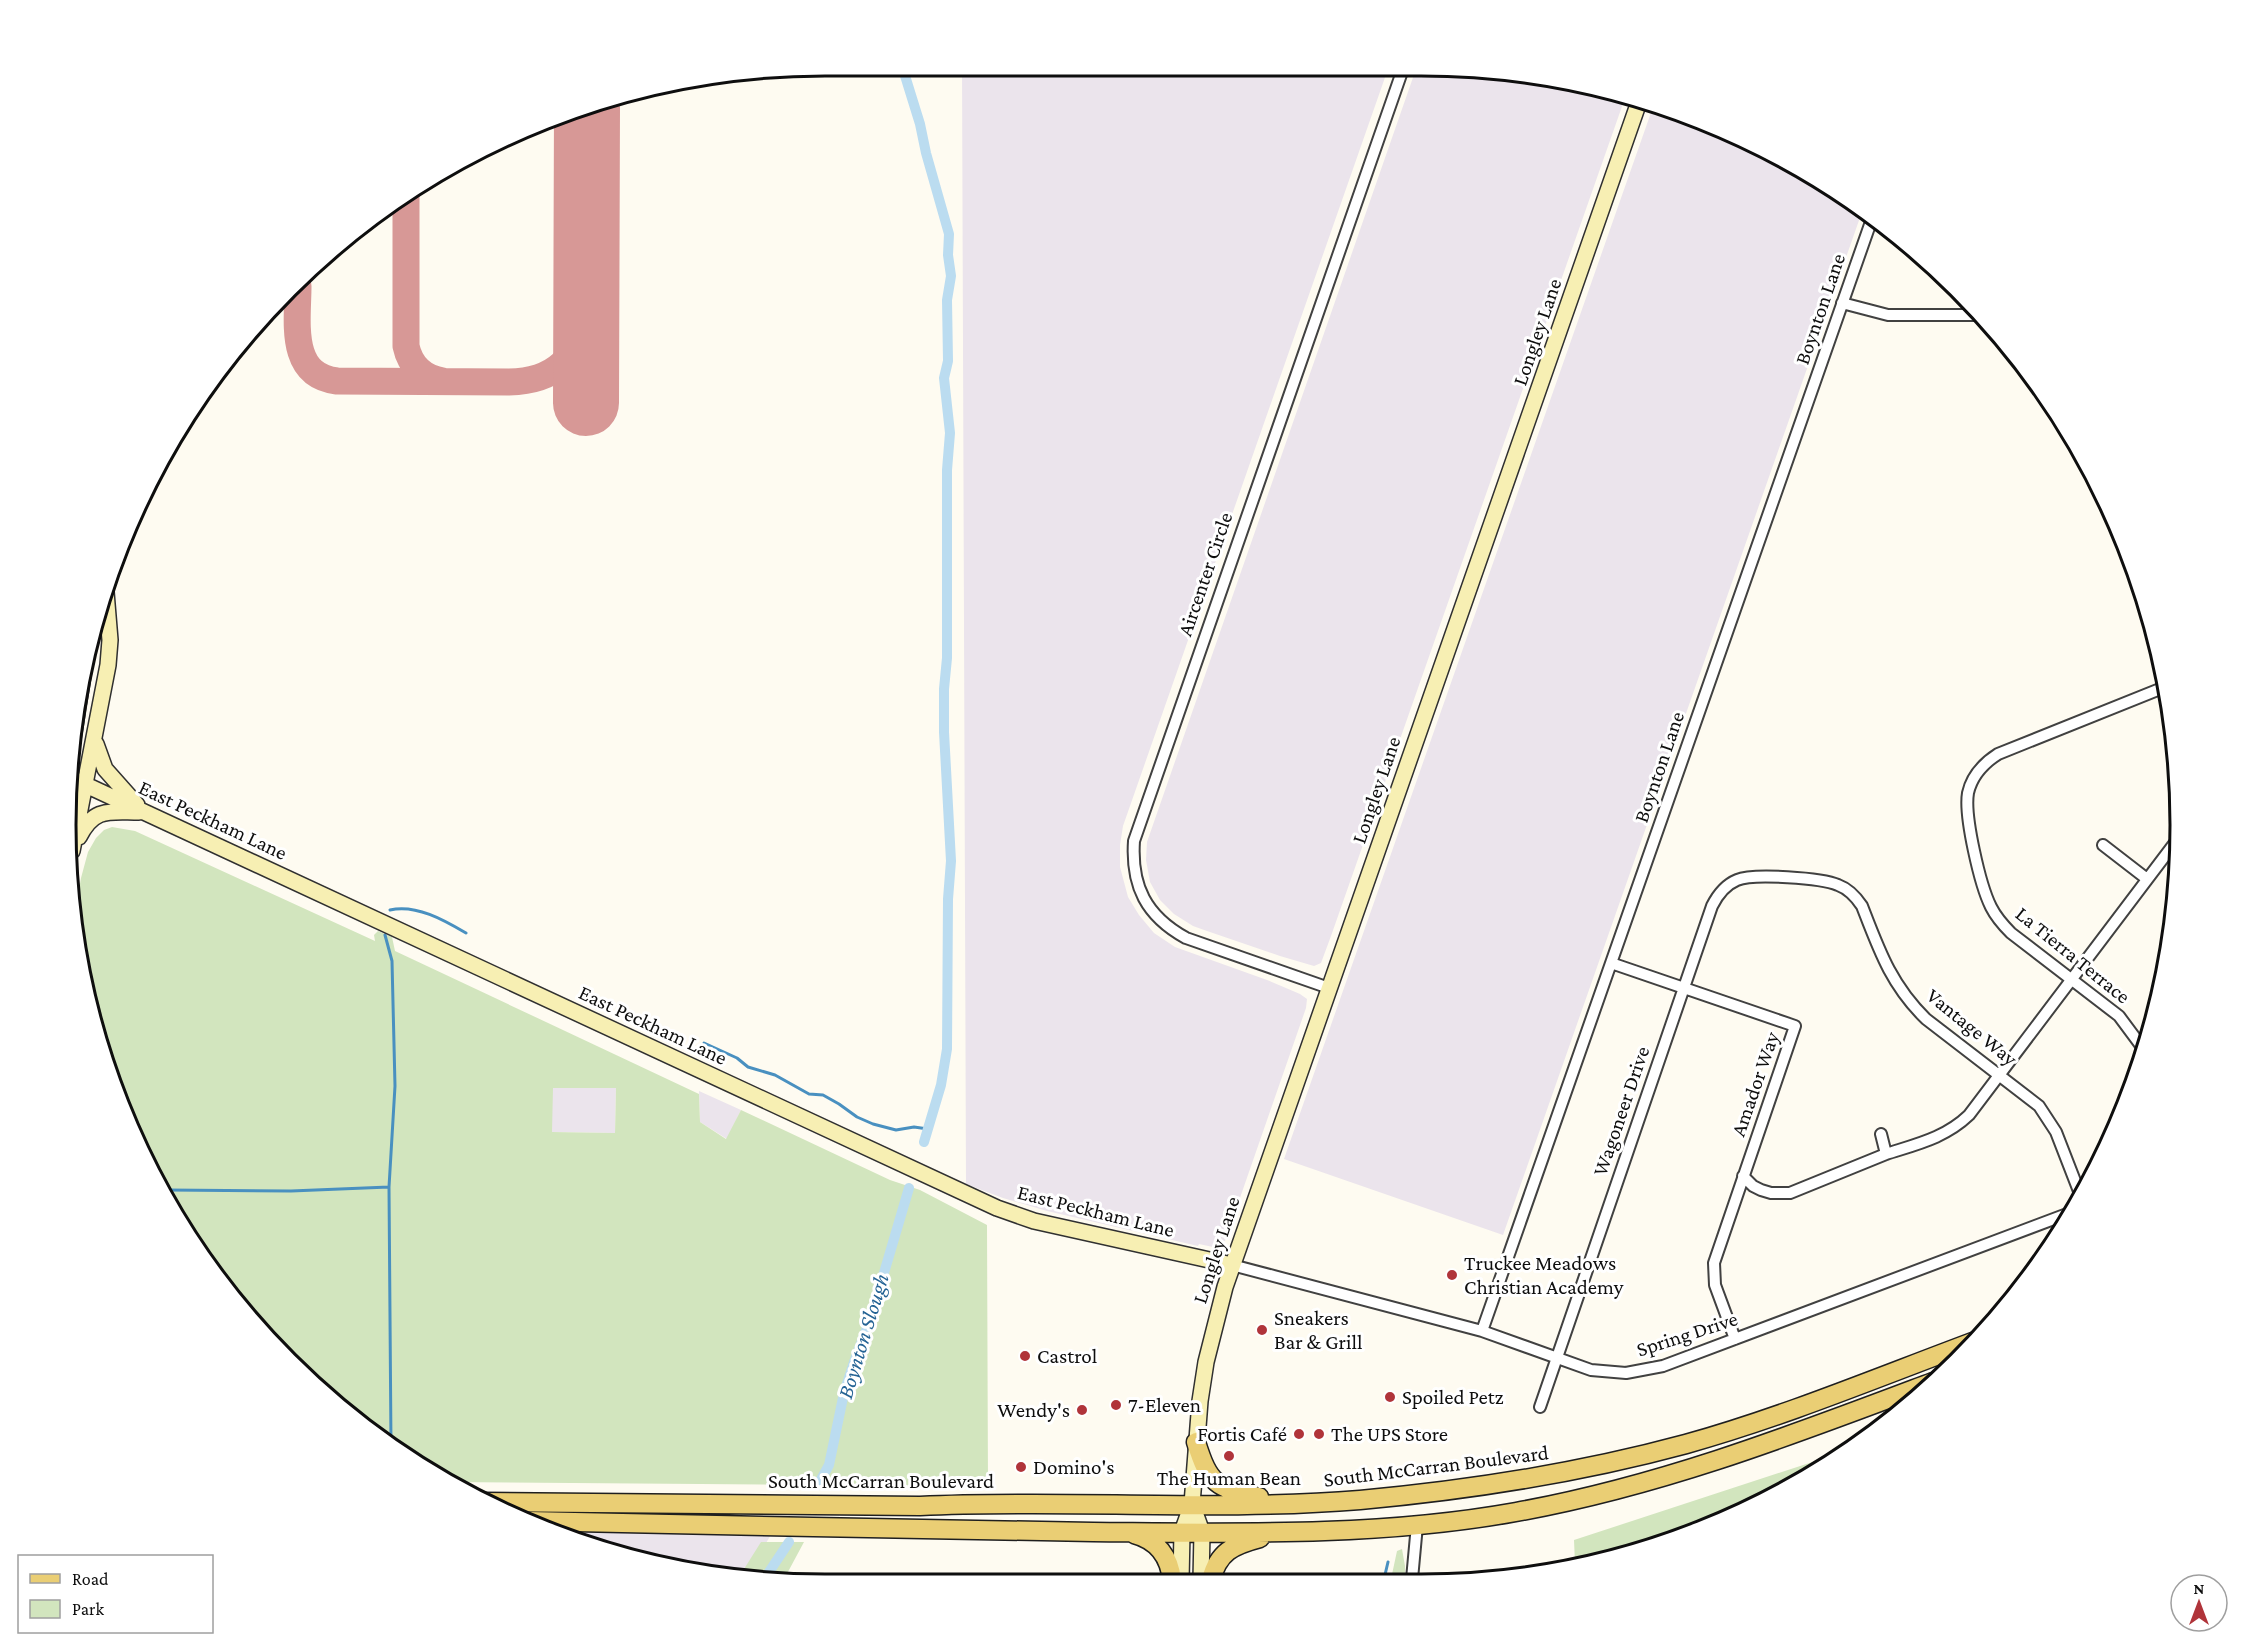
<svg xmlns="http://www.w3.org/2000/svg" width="2247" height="1651" font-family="'Crimson Pro',serif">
<rect width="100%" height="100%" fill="#fefbf1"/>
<path fill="#ebe4ec" d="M 962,66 L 1389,66 L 1123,826 L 1120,845 L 1120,867 L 1128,897 L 1139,915 L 1154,933 L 1175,947 L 1267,980 L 1300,994 L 1307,999 L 1306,1008 L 1225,1241 L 1222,1241 L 1213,1247 L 1199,1244 L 1198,1246 L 1047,1211 L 1003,1198 L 966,1184 Z
M 1417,66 L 1618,92 L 1626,95 L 1331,936 L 1321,963 L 1314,966 L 1280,956 L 1207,931 L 1193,926 L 1174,914 L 1160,900 L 1150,882 L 1146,860 L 1147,842 Z
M 1654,104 L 1712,124 L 1843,194 L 1863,209 L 1503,1235 L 1284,1159 Z
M 552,1088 L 616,1088 L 615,1133 L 552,1132 Z
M 699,1091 L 741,1110 L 727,1139 L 700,1122 Z
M 558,1532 L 772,1533 L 745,1578 L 629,1559 Z"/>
<path fill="#d2e5be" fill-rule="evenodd" d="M 112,827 L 135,831 L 375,941 L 374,935 L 378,931 L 392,937 L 395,951 L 699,1094 L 700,1122 L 726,1139 L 741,1110 L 890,1180 L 920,1190 L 987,1225 L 988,1487 L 899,1488 L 839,1485 L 450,1482 L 363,1428 L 223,1288 L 124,1116 L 73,925 L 81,878 L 88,852 L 96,838 L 104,830 ZM 553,1088 L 616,1088 L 615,1133 L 552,1132 Z
M 1843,1452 L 1712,1527 L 1575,1564 L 1574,1540 Z
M 761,1542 L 804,1542 L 782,1583 L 739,1577 Z
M 1402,1549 L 1405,1566 L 1405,1579 L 1391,1579 L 1397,1551 Z"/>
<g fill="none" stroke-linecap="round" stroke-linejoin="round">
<path stroke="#4990c0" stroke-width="3" d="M 390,910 C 416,904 444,920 466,933
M 385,935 L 392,961 L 395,1086 L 389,1187 L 391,1445
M 704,1043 L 737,1058 L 748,1067 L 775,1075 L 809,1094 L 823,1095 L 839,1104 L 857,1117 L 873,1124 L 896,1130 L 914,1127 L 928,1129
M 167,1190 L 291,1191 L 389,1187
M 1384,1579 L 1388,1562"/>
<path stroke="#bbdcf0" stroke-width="10" d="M 902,66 L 920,124 L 926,153 L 949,234 L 948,255 L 951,276 L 947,300 L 948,361 L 944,378 L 950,433 L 947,470 L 947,658 L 944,689 L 944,732 L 951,861 L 948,899 L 947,1049 L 941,1085 L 924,1142
M 818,1485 L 829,1465 L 844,1393 L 854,1362 L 871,1317 L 909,1188
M 763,1581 L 789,1542"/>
<path stroke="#d79896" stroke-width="27" d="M 406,193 L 406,346 C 410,365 423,378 443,381
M 298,286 C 298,321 288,375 337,381 L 509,382 C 556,381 577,358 586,314"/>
<path stroke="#d79896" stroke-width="66" d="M 586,403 L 587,108"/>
<defs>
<path id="street" d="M 1842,303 L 1888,315 L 1979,315
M 2103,845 L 2147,879
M 1611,963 L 1795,1026 L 1714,1263 L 1715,1285 L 1735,1339
M 1329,988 L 1186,938 C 1146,916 1131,886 1134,841 L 1404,66
M 2145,1051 L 2119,1016 L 2011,933 C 2003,925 1996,917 1991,907 C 1980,885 1964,816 1968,793 C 1972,775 1984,763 1998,754 L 2165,687
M 1886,1154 C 1917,1144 1945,1138 1969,1115 L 2177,840
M 1743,1176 L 1753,1186 L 1761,1190 L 1771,1193 L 1790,1193 L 1886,1154 L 1881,1134
M 1232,1265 L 1482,1331 L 1591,1370 L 1626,1373 L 1663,1366 L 2075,1211
M 1482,1331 L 1873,216
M 1540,1407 L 1712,906 C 1718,894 1725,885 1737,880 C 1753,873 1822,878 1838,885 C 1849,889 1856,897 1862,906 C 1879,950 1891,985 1926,1019 L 2039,1106 L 2056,1132 L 2082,1199
M 1412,1579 L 1417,1525"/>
<path id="secondary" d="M 73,738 L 85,662
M 96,744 L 105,769 L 137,805
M 73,779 L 997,1208 L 1034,1221 L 1232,1265
M 79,837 C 94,807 109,812 139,812
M 72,851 L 108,665 L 110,640 L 106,592
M 1192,1504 L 1202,1532 L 1201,1581
M 1181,1581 L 1182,1532 L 1192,1504 L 1200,1401 L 1206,1362 L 1225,1287 L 1640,99"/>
<path id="primary" d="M 1196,1442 C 1209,1484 1216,1488 1259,1497
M 481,1502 L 920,1506 C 1067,1499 1214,1512 1360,1500 C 1470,1490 1579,1473 1686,1444 C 1786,1416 1881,1376 1978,1340
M 527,1521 C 716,1524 904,1530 1093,1532 C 1234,1533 1377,1537 1516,1512 C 1661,1486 1795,1434 1933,1382
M 1134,1534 C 1157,1540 1170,1557 1172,1581
M 1211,1580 C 1218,1552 1233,1545 1260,1538"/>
</defs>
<use href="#street" stroke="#414141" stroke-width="14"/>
<use href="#secondary" stroke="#303030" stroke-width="18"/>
<use href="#primary" stroke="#1f1f1f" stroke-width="21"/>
<use href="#street" stroke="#fff" stroke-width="10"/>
<use href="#secondary" stroke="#f7efb3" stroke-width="15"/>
<use href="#primary" stroke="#eace74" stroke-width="18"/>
</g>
<g fill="#b0343a" stroke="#fff" stroke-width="2">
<circle cx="1452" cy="1275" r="6"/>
<circle cx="1262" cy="1330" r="6"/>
<circle cx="1025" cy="1356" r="6"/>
<circle cx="1390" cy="1397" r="6"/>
<circle cx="1116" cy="1405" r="6"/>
<circle cx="1082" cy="1410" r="6"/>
<circle cx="1299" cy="1434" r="6"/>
<circle cx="1319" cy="1434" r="6"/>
<circle cx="1229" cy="1456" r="6"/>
<circle cx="1021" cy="1467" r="6"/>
</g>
<g text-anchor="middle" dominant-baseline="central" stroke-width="6" stroke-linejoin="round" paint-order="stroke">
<g font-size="21" fill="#0e0e0e" stroke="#fff">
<text transform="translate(1820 309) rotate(-71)">Boynton Lane</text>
<text transform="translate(1537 332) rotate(-71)">Longley Lane</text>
<text transform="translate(1205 574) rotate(-71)">Aircenter Circle</text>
<text transform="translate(1659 767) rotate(-71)">Boynton Lane</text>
<text transform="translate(1376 790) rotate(-71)">Longley Lane</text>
<text transform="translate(213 820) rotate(25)">East Peckham Lane</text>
<text transform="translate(2073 955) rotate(39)">La Tierra Terrace</text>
<text transform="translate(653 1025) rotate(25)">East Peckham Lane</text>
<text transform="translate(1972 1027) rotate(39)">Vantage Way</text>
<text transform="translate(1755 1084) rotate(-71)">Amador Way</text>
<text transform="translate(1621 1111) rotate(-71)">Wagoneer Drive</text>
<text transform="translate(1096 1211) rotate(14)">East Peckham Lane</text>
<text transform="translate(1216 1250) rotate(-72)">Longley Lane</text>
<text transform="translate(1687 1334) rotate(-18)">Spring Drive</text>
<text transform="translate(1436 1466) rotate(-7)">South McCarran Boulevard</text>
<text x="881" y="1481">South McCarran Boulevard</text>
</g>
<g font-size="21" fill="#0e0e0e" stroke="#fff" text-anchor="start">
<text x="1464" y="1263">Truckee Meadows<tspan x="1464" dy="24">Christian Academy</tspan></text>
<text x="1274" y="1318">Sneakers<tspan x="1274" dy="24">Bar &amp; Grill</tspan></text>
<text x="1037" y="1356">Castrol</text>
<text x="1402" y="1397">Spoiled Petz</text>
<text x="1128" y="1405">7-Eleven</text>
<text x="1070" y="1410" text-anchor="end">Wendy's</text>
<text x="1287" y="1434" text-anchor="end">Fortis Café</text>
<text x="1331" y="1434">The UPS Store</text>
<text x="1033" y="1467">Domino's</text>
<text x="1229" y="1478" text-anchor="middle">The Human Bean</text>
</g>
<g font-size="22" font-style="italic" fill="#246394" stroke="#fff">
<text transform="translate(863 1336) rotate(-73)">Boynton Slough</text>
</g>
</g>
<path d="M0 0H2247V1651H0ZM825 76H1421A749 749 0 0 1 2170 825V825A749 749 0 0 1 1421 1574H825A749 749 0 0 1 76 825V825A749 749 0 0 1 825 76Z" fill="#fff" fill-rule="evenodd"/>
<path fill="none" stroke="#0e0e0e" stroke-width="3" d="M825 76H1421A749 749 0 0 1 2170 825V825A749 749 0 0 1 1421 1574H825A749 749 0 0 1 76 825V825A749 749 0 0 1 825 76Z"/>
<rect x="18" y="1555" width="195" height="78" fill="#ffffff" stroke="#9f9f9f" stroke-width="1.5"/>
<rect x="30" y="1574" width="30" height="9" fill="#eace74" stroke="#9f9f9f" stroke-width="1.5"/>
<text x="72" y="1585" font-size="18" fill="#0e0e0e">Road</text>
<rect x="30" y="1600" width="30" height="18" fill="#d2e5be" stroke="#9f9f9f" stroke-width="1.5"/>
<text x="72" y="1615" font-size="18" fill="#0e0e0e">Park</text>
<g transform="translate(2199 1603)"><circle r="28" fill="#ffffff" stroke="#9f9f9f" stroke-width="1.5"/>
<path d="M0-4.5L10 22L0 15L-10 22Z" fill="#b0343a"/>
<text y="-9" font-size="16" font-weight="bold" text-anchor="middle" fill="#0e0e0e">N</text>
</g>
</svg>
